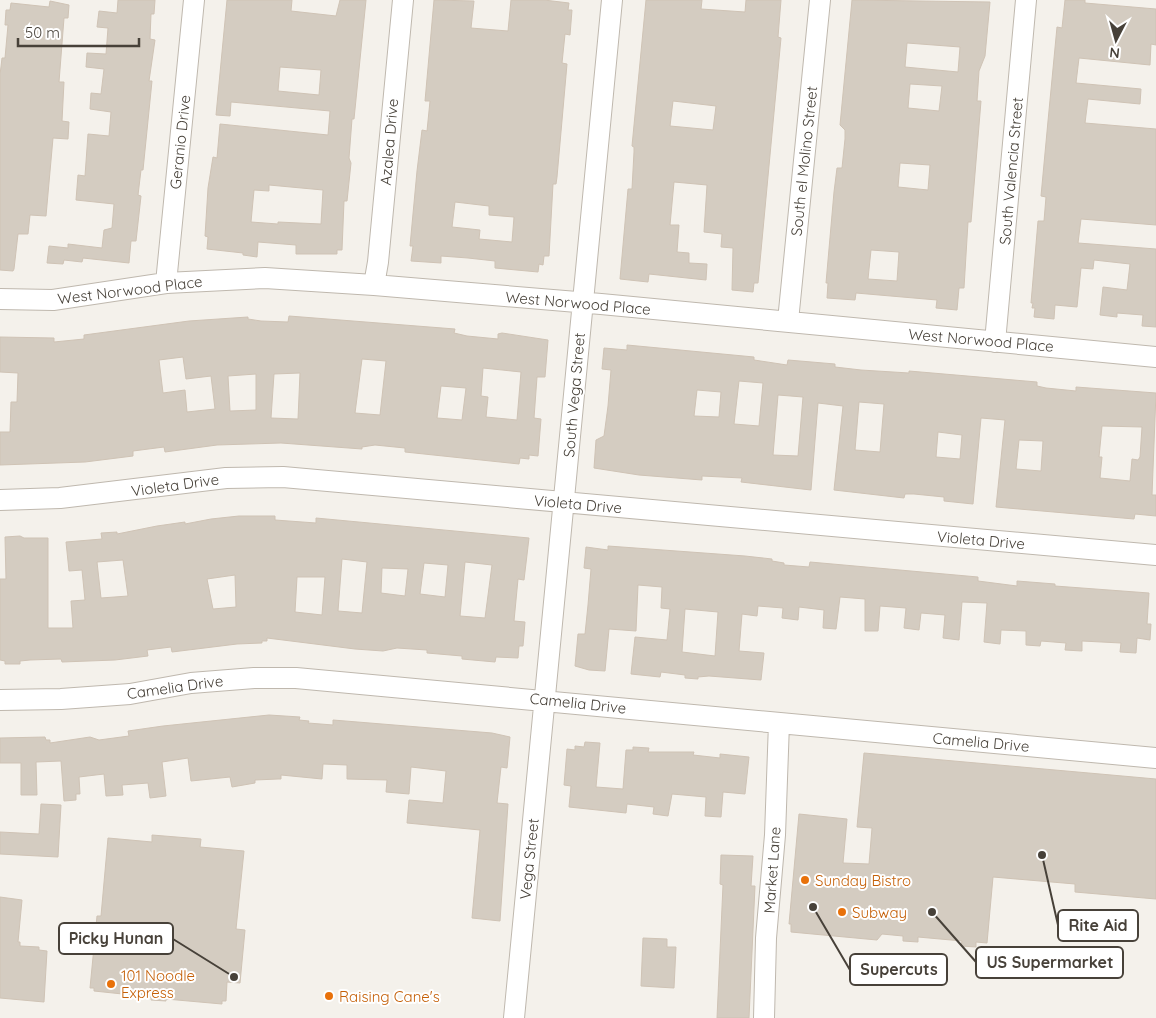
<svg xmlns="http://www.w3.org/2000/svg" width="1156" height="1018" font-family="Quicksand,sans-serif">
<rect width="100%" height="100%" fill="#f4f1eb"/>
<path fill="#d4ccc1" stroke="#cfc3b5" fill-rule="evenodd" d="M 118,0 L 155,0 L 154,14 L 151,14 L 150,39 L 155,40 L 149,81 L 152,81 L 143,170 L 141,170 L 138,195 L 141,196 L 136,241 L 131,241 L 129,263 L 83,258 L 82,262 L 64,260 L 63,264 L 47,263 L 49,246 L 68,248 L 68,244 L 102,248 L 104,230 L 112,228 L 114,204 L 76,200 L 78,175 L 85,176 L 88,134 L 109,136 L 111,112 L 90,109 L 91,93 L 101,94 L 104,69 L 86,67 L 87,53 L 106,54 L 108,28 L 97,27 L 99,11 L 117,13 Z
M 227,0 L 292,0 L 291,11 L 336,16 L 340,0 L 366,0 L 354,119 L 352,119 L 349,158 L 351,163 L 347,201 L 344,201 L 342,250 L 337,250 L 337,254 L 296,254 L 296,245 L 258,242 L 257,257 L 243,255 L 243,253 L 207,249 L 208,237 L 205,236 L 208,188 L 213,157 L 217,158 L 220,124 L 328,135 L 330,111 L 231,102 L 230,116 L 216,115 ZM 280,67 L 321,70 L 319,95 L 278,91 ZM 269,185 L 323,190 L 321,224 L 278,222 L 278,224 L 251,222 L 254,190 L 269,191 Z
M 434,0 L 474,1 L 471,28 L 508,31 L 511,0 L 544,0 L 569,3 L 568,10 L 572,10 L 570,35 L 565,34 L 562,63 L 567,64 L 557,177 L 556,184 L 553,184 L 549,256 L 544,256 L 543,265 L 539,264 L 538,272 L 495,268 L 495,261 L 468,258 L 441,256 L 441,263 L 411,261 L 413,246 L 410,246 L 417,171 L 422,130 L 427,131 L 430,101 L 425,101 ZM 455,202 L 489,206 L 489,215 L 514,217 L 512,242 L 479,239 L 480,230 L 452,227 Z
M 646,0 L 702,0 L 701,9 L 745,12 L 746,0 L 781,0 L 778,37 L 781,38 L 758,283 L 754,283 L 753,292 L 732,290 L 733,248 L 721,247 L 722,234 L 704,232 L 707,185 L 674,182 L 670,225 L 679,225 L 677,252 L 689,253 L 689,263 L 707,264 L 706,280 L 649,274 L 648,282 L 620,279 L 628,189 L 632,189 L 634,152 L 634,147 L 632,146 ZM 673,101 L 716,106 L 713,130 L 670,126 Z
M 852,0 L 990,2 L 985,56 L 979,71 L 977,101 L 981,101 L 971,222 L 968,222 L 964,288 L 959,288 L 957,310 L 936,308 L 937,300 L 856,293 L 855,300 L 827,298 L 828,283 L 826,283 L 834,192 L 837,168 L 842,168 L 845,139 L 845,130 L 840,125 ZM 907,43 L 960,47 L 958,72 L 905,67 ZM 910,84 L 942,86 L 939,111 L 908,108 ZM 900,163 L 930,165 L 928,190 L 898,187 ZM 871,250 L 899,252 L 897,281 L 868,279 Z
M 1065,0 L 1085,0 L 1085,3 L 1156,9 L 1156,45 L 1151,44 L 1150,65 L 1079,58 L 1076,83 L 1141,89 L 1140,104 L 1088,99 L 1085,123 L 1156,129 L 1156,225 L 1081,219 L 1078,243 L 1156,249 L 1156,327 L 1142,326 L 1143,315 L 1117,313 L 1117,317 L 1100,315 L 1103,287 L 1127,290 L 1130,264 L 1094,260 L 1093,269 L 1081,268 L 1077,307 L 1055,305 L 1054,319 L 1034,317 L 1035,308 L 1032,308 L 1033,303 L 1031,303 L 1038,221 L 1044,221 L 1046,197 L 1041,196 L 1048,121 L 1057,27 L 1062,28 Z
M 50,1 L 69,5 L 68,18 L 64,18 L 59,82 L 64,82 L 62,121 L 69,122 L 68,139 L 53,138 L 46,216 L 30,215 L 28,234 L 18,234 L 14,269 L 13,271 L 0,270 L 0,75 L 2,58 L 5,58 L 8,25 L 5,25 L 6,10 L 10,10 L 11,3 L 49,7 Z
M 289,316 L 455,329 L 454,333 L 467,336 L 498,339 L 498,334 L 502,333 L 548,340 L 545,377 L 537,377 L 534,418 L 541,419 L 538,456 L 529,455 L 529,459 L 520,458 L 519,464 L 405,452 L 405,448 L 375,445 L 362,447 L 362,449 L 281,443 L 217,445 L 165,452 L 164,447 L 133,451 L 133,456 L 85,462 L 0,465 L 0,432 L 10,432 L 11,402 L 17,402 L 18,373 L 0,372 L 0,337 L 54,338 L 54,342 L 84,339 L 84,335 L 189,321 L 248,317 L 248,319 L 261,321 L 288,322 ZM 183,357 L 186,379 L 211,376 L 215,409 L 187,412 L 185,390 L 163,393 L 159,360 ZM 362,359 L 386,361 L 380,415 L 355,413 ZM 483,368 L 521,372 L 517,420 L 486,417 L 488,397 L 481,396 ZM 300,373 L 298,419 L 271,418 L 274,374 ZM 256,374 L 256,410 L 230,411 L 228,376 ZM 441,386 L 466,388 L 462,420 L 437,418 Z
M 627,345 L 754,357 L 754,360 L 787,365 L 788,360 L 835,364 L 835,367 L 861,370 L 909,373 L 909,371 L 1037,382 L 1037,386 L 1046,388 L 1076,391 L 1076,387 L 1156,393 L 1152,495 L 1156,495 L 1156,516 L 1135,514 L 1134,519 L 996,507 L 1005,420 L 981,418 L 973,504 L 944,501 L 944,497 L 914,494 L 905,494 L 904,498 L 834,490 L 843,406 L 818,403 L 811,490 L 741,482 L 742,478 L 702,476 L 702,480 L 639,475 L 594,468 L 596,440 L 604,436 L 608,406 L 611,370 L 602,369 L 604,348 L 627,350 ZM 739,381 L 763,383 L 759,426 L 734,424 ZM 697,390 L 721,392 L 719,417 L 694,416 ZM 778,395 L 803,397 L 798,456 L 773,455 ZM 859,402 L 884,404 L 880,452 L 855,450 ZM 1102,426 L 1142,427 L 1140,457 L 1138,460 L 1132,459 L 1130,481 L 1100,478 L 1102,457 L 1099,457 ZM 938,432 L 962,435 L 960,459 L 936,457 ZM 1019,440 L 1043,441 L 1041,471 L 1016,469 Z
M 239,516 L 275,516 L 275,520 L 316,523 L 316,518 L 529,538 L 524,580 L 518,579 L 514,621 L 525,622 L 523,646 L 519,646 L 518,658 L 496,657 L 495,662 L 462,659 L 462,656 L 427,653 L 427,650 L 397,648 L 383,651 L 355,649 L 267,638 L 267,641 L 262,641 L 262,643 L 237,644 L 172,652 L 171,647 L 147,650 L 148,656 L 115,660 L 62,662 L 61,659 L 30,660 L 20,661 L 20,664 L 5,664 L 5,661 L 0,660 L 0,579 L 6,579 L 5,537 L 20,536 L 24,538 L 48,538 L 48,628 L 73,628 L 71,601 L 85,600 L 82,570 L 69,571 L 66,542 L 102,539 L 101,533 L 117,532 L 117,534 L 157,526 L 185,522 L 185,524 L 211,519 ZM 342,559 L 367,562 L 362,613 L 338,611 ZM 123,560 L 128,596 L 101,598 L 97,562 ZM 465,562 L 492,565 L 485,618 L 460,616 ZM 424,563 L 448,565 L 445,597 L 420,594 ZM 382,568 L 408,569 L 405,596 L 381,593 ZM 235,575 L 236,607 L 213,609 L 207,579 ZM 297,577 L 325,577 L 322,615 L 295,612 Z
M 608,546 L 745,556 L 772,559 L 772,561 L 784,563 L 784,565 L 809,567 L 810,562 L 978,577 L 978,581 L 1017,586 L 1017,581 L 1055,584 L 1055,586 L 1149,593 L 1147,624 L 1151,624 L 1150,640 L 1137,638 L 1136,653 L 1120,652 L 1121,643 L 1082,641 L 1082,651 L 1065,650 L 1066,643 L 1041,641 L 1040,646 L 1026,645 L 1026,631 L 1001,630 L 1000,644 L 984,642 L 987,603 L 962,602 L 959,640 L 943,638 L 945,615 L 921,613 L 919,630 L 904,628 L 906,608 L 880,606 L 878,631 L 865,631 L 865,599 L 840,597 L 836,629 L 823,628 L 824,610 L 799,607 L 798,620 L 782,618 L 783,608 L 758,606 L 757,616 L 742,614 L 739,651 L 764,653 L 761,680 L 709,676 L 698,677 L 698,679 L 685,678 L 685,675 L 661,672 L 660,677 L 631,674 L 635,637 L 667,640 L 670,609 L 661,608 L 662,587 L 638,585 L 636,631 L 609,629 L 605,671 L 589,670 L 575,666 L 578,634 L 585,634 L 588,605 L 591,569 L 584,568 L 586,547 L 608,550 ZM 685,609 L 718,612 L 715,656 L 682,652 Z
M 269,715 L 300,717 L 299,720 L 309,721 L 308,723 L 333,725 L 333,720 L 492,733 L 510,737 L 507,768 L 501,767 L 497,803 L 508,804 L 500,921 L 472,918 L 480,830 L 407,823 L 409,800 L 443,803 L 446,771 L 411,767 L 409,794 L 386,792 L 387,780 L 347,779 L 347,765 L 323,764 L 322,779 L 281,775 L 281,779 L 278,779 L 255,780 L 255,783 L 232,787 L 230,777 L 191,781 L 188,758 L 162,762 L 166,796 L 150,798 L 148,783 L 122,785 L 123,795 L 106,796 L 104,774 L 79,777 L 80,794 L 76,794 L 76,800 L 64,801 L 61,761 L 36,762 L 37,795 L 21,795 L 21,763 L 0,763 L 0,738 L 45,737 L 46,740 L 50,740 L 50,743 L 90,737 L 99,740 L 129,736 L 128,731 L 163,726 Z
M 585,742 L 600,743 L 596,787 L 623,789 L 626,750 L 633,750 L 633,747 L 649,748 L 648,752 L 694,752 L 693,755 L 720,758 L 720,754 L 749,757 L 745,794 L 723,792 L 721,817 L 705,816 L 706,797 L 672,794 L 668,816 L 653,814 L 654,807 L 627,804 L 626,813 L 569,807 L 571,786 L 564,785 L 567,749 L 575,750 L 575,746 L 584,747 Z
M 864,753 L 1156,779 L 1156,899 L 1075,892 L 1075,884 L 993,877 L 987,943 L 976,942 L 976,947 L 961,946 L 962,941 L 918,937 L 918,942 L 903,941 L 903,936 L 882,934 L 877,940 L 791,932 L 791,924 L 789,924 L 799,814 L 847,819 L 843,863 L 869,864 L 872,828 L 857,827 Z
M 41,804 L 61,805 L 58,857 L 0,854 L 0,832 L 39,834 Z
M 152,835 L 201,839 L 200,847 L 244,851 L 236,929 L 245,930 L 240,983 L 227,982 L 226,1001 L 222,1001 L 222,1004 L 166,999 L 166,1001 L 151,1000 L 151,997 L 94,991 L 94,988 L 90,988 L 97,916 L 101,916 L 108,838 L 152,842 Z
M 721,855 L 753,856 L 751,886 L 755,886 L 749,1018 L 717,1018 L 723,885 L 720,884 Z
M 0,897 L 22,900 L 18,942 L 20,942 L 20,946 L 39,947 L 39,950 L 47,951 L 44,1002 L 0,998 Z
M 643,938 L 667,939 L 667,947 L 676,947 L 674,988 L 641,986 Z"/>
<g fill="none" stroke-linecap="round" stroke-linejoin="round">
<defs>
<path id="minor" d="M 166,283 L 194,0
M 374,285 L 378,262 L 403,0
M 0,299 L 53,300 L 166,283 L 265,278 L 374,285 L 601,304 L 1156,357
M 788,321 L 820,0
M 995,342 L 1026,0
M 0,500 L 60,498 L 226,478 L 283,477 L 1156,555
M 0,700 L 61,699 L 130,694 L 191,683 L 254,678 L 296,678 L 1156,758
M 514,1018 L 612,0
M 764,1018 L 766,938 L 775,835 L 779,723"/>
</defs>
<use href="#minor" stroke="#bfb8ae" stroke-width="22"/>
<use href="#minor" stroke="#fff" stroke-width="20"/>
</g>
<g fill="#e8710a" stroke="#fff" stroke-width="2">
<circle cx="805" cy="880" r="5"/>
<circle cx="842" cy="912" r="5"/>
<circle cx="111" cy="984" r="5"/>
<circle cx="329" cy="996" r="5"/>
</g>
<g text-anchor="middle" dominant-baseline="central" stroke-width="4" stroke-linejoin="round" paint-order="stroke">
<g font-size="15" fill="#474139" stroke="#fff">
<text transform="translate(180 142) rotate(-84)">Geranio Drive</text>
<text transform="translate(389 142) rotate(-85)">Azalea Drive</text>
<text transform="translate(804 161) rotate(-84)">South el Molino Street</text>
<text transform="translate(1011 171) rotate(-85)">South Valencia Street</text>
<text transform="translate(130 290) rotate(-7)">West Norwood Place</text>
<text transform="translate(578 303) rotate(5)">West Norwood Place</text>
<text transform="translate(981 340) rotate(5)">West Norwood Place</text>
<text transform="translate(574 395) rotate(-85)">South Vega Street</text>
<text transform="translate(175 485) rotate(-8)">Violeta Drive</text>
<text transform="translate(578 504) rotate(5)">Violeta Drive</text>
<text transform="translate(981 540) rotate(5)">Violeta Drive</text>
<text transform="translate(175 687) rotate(-8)">Camelia Drive</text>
<text transform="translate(578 703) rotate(6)">Camelia Drive</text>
<text transform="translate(981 742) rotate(5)">Camelia Drive</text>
<text transform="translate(529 859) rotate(-84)">Vega Street</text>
<text transform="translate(772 870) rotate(-86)">Market Lane</text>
</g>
<g font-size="15" fill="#c56008" stroke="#fff" text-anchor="start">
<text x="815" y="880">Sunday Bistro</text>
<text x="852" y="912">Subway</text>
<text x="121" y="975">101 Noodle<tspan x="121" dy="17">Express</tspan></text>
<text x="339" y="996">Raising Cane's</text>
</g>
</g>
<path fill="none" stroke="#474139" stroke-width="2" d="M1042 855L1058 925M234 977L173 939M932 912L976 962M813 907L850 970"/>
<g fill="#474139" stroke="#fff" stroke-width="2">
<circle cx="1042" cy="855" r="5"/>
<circle cx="234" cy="977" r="5"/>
<circle cx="932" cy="912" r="5"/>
<circle cx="813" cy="907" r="5"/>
</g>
<g fill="#fff" stroke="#474139" stroke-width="2">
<rect x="1058" y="910" width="80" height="31" rx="5"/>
<rect x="59" y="923" width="114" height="31" rx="5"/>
<rect x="976" y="947" width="147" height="31" rx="5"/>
<rect x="850" y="954" width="97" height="31" rx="5"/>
</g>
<g font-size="16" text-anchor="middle" font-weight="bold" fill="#474139">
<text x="1098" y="931">Rite Aid</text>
<text x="116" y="944">Picky Hunan</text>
<text x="1050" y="968">US Supermarket</text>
<text x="899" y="975">Supercuts</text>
</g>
<g transform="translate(1116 40) rotate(186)" stroke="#ffffff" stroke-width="4" paint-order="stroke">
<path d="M0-4L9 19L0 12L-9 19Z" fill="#474139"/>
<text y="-8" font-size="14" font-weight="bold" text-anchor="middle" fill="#474139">N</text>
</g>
<path d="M18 38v8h121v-8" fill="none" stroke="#474139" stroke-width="2.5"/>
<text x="25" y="38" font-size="15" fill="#474139" stroke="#ffffff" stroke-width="4" paint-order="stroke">50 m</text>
</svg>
